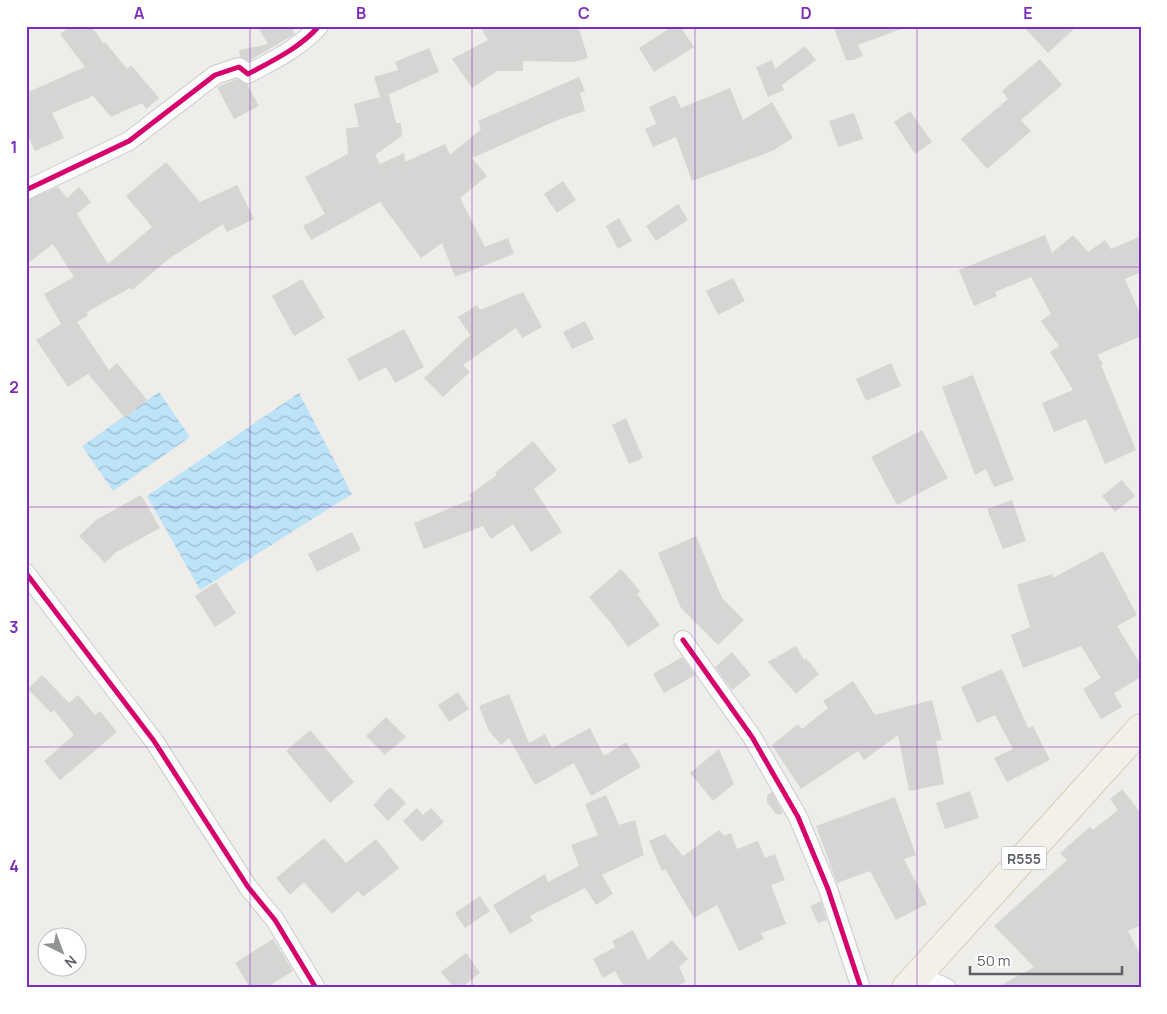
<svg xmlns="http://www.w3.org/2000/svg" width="1167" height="1014" font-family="Manrope,sans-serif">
<defs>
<pattern id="water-waves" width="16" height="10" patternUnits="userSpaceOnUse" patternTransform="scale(1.25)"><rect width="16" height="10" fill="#bde3f8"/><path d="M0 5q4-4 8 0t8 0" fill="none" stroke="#9dbbcd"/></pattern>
</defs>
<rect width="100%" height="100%" fill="#eeede9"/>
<path fill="url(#water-waves)" d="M 159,392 L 190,437 L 113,491 L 82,446 Z
M 299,393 L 352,494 L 200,590 L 147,496 Z"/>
<path fill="#d6d5d3" d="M 70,26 L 91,26 L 104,44 L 105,42 L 127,69 L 131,65 L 159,98 L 146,109 L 142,103 L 111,117 L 93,96 L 52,113 L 64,138 L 35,151 L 26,131 L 26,93 L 85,67 L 60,34 Z
M 257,26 L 290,26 L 295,34 L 249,61 L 240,57 L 239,50 L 268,44 Z
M 480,26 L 578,26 L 588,58 L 574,62 L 523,61 L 523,71 L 497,71 L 472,88 L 452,59 L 488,40 Z
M 673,26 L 680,26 L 694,47 L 654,72 L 639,48 Z
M 833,26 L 903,26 L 904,28 L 858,45 L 863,56 L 853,60 L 846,60 Z
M 1023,26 L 1077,26 L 1048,53 Z
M 805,46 L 816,60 L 782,85 L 784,90 L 768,97 L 756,67 L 772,60 L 775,69 Z
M 429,48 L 439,72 L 383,97 L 389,95 L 396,123 L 401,123 L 402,136 L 375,155 L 380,164 L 404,153 L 405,162 L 445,144 L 450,155 L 481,129 L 478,121 L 579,77 L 585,91 L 580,93 L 585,111 L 560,119 L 472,158 L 487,176 L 460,198 L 485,247 L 508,238 L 514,254 L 455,277 L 442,243 L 421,258 L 380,202 L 311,240 L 303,226 L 325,214 L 305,177 L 348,154 L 346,128 L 359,127 L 354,104 L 380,97 L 374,77 L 398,70 L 395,62 Z
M 1040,59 L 1062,85 L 1021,120 L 1031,131 L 987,169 L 961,139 L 1008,99 L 1002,91 Z
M 237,79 L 247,84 L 259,106 L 234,119 L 217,87 Z
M 730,88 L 743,120 L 772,102 L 793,138 L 772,151 L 692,181 L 676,137 L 653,147 L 645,129 L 656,124 L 649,107 L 675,95 L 681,108 Z
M 910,111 L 932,142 L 915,154 L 894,122 Z
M 854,113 L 863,139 L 838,147 L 829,121 Z
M 166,162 L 200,202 L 237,185 L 254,219 L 227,232 L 223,224 L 170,258 L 132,290 L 130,288 L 87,312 L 88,315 L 77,322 L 109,370 L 117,363 L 147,400 L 125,418 L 88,374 L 68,387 L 36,340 L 61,324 L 44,294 L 74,277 L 53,244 L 26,265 L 26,200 L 58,187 L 67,198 L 79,187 L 91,202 L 77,214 L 108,264 L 152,227 L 126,196 Z
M 563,181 L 576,200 L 557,213 L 544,194 Z
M 678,204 L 688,220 L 656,241 L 646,226 Z
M 619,218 L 632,241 L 618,249 L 606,226 Z
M 1045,235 L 1052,253 L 1073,235 L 1088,252 L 1105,240 L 1111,249 L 1141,236 L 1141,272 L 1125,279 L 1141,316 L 1141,336 L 1097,355 L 1103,364 L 1101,365 L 1136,450 L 1105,464 L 1086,419 L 1054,432 L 1042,403 L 1073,390 L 1050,352 L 1059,346 L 1041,321 L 1051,314 L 1031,277 L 995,292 L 997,296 L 974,306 L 959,270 Z
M 733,278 L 745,301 L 718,315 L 706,291 Z
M 302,279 L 325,318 L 294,336 L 272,296 Z
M 523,292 L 542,327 L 522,338 L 516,328 L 463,365 L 470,372 L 443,397 L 424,378 L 470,335 L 458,317 L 477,305 L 480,310 Z
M 585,321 L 594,339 L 572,349 L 563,332 Z
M 404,329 L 424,367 L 395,383 L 386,367 L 359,381 L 347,359 Z
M 891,363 L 901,386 L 866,401 L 856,379 Z
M 973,375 L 1014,480 L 994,487 L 986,469 L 975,475 L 942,387 Z
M 626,418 L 643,458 L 629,464 L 612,425 Z
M 922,430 L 948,478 L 897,505 L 871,457 Z
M 533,441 L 557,470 L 534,489 L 562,532 L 531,552 L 513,524 L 491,539 L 483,526 L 424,549 L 414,523 L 472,499 L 469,495 L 497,475 L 495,473 Z
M 1122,480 L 1135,496 L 1115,512 L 1102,496 Z
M 141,495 L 160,528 L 116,552 L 105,563 L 79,536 L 96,520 Z
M 1012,500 L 1026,541 L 1003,549 L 987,509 Z
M 352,532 L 361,550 L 317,572 L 308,554 Z
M 696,536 L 722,598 L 744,620 L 718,645 L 681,608 L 658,553 Z
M 1103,551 L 1137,615 L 1117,626 L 1141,665 L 1141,677 L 1114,693 L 1122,707 L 1101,719 L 1083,689 L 1101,678 L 1081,646 L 1023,668 L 1011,635 L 1030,627 L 1017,585 L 1052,574 L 1053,578 Z
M 621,569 L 640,591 L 637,594 L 660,625 L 628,647 L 611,623 L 589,597 Z
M 216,582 L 236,613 L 215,627 L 195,596 Z
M 796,646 L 804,660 L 806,658 L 819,674 L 796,694 L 768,662 Z
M 732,652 L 751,675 L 732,690 L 715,667 Z
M 682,657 L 695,675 L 664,693 L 653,674 Z
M 1002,669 L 1028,728 L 1033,726 L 1050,760 L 1007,782 L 994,758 L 1013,749 L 995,715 L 977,723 L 961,687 Z
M 42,675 L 69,703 L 78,695 L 95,715 L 100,711 L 117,732 L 60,780 L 44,761 L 74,735 L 54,710 L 51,713 L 28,689 Z
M 853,681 L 875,715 L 932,700 L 942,740 L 936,741 L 944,784 L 909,791 L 898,735 L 864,760 L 858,751 L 801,789 L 772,745 L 798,724 L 802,729 L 828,708 L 823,701 Z
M 458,692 L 469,709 L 449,722 L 438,705 Z
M 509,694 L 529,743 L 545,734 L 552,748 L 590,728 L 604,756 L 626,742 L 641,767 L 591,796 L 574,763 L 535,785 L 509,738 L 501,745 L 489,731 L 479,706 Z
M 386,717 L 406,737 L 385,755 L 366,736 Z
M 310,730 L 354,782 L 330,803 L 286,751 Z
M 719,749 L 734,784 L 713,801 L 690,773 Z
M 390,787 L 406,803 L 388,821 L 373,805 Z
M 1122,789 L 1141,813 L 1141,925 L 1128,931 L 1141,956 L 1141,988 L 996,988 L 1034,967 L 994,926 L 1067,860 L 1060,853 L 1090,827 L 1093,830 L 1118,810 L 1110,799 Z
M 970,791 L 979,818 L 945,829 L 936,803 Z
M 772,792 L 783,813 L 782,814 L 776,814 L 767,802 L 767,795 Z
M 606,795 L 619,825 L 635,820 L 644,855 L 602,875 L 613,894 L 596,905 L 585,888 L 530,916 L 533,921 L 510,934 L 493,905 L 545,874 L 548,882 L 579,866 L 571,845 L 598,835 L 585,804 Z
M 895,797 L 916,855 L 904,859 L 927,904 L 896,920 L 870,871 L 837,883 L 816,826 Z
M 417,808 L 423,815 L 431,808 L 444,822 L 422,842 L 403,821 Z
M 719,830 L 724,836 L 731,833 L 737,849 L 758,841 L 765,858 L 775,854 L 785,880 L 771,885 L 786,924 L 761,933 L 764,939 L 739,951 L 717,905 L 694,918 L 665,869 L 662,871 L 649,841 L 665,834 L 683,856 Z
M 324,838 L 346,863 L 376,839 L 399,868 L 363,897 L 358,891 L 332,914 L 304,882 L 290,895 L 276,878 Z
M 480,896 L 490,911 L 465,928 L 455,913 Z
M 821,901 L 827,920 L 818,923 L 810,906 Z
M 633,930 L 648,960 L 672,940 L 688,959 L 679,967 L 686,982 L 673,988 L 625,988 L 615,971 L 603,978 L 593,959 L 615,947 L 612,941 Z
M 273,939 L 293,971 L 266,988 L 250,988 L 235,963 Z
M 466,953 L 480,973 L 461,988 L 454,988 L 441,972 Z"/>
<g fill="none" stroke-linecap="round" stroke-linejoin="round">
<defs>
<path id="minor" d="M 26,190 L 129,141 L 215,75 L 239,67 L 248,74 C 272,61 300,48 319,26
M 26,573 L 154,741 L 248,887 L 275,920 L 316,988
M 683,640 L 752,737 L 798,817 L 828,889 L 861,988
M 918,975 L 947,988"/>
<path id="primary" d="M 906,988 L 1141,728"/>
</defs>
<use href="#minor" stroke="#cbcbcb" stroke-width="20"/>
<use href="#primary" stroke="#d7cbb6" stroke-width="30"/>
<use href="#minor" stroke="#fcfcfc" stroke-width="18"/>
<use href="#primary" stroke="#f3f0e9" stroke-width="28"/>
<defs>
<path id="cycleway" d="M 26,190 L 129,141 L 215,75 L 239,67 L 248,74 C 272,61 300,48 319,26
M 26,573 L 154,741 L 248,887 L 275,920 L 316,988
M 683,640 L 752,737 L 798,817 L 828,889 L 861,988"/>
</defs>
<use href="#cycleway" stroke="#fff" stroke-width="8"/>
<use href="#cycleway" stroke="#d6006c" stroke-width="5"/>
</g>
<path fill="none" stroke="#7b2cbf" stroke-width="1" stroke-opacity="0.55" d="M 250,26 L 250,988M 472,26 L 472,988M 695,26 L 695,988M 917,26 L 917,988M 26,267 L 1141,267M 26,507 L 1141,507M 26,747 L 1141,747"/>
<g text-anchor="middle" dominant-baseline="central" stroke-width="4" stroke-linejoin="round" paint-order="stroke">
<rect fill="#fff" stroke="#8e9195" stroke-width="1" x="1001.5" y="846.5" width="45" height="23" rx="4"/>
<g font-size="14" font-weight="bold" fill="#5e6267">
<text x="1024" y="858">R555</text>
</g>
</g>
<rect width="1167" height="1014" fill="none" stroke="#ffffff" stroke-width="55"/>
<g transform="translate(62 952) rotate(138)"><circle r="24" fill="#ffffff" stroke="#bfc0c2"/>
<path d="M0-4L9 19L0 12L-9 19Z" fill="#909394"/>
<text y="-8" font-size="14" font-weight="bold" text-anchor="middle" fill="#5e6267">N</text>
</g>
<path d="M970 966v8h152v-8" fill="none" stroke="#5e6267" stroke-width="2.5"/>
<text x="977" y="966" font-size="15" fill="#5e6267" stroke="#ffffff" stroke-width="4" paint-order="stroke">50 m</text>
<rect x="28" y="28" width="1112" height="958" fill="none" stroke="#7b2cbf" stroke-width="2"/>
<g font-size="16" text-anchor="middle" font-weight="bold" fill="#7b2cbf">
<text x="139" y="19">A</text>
<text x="361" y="19">B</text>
<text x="584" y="19">C</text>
<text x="806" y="19">D</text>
<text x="1028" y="19">E</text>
<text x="14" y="153">1</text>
<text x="14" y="393">2</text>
<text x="14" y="633">3</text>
<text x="14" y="872">4</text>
</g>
</svg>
